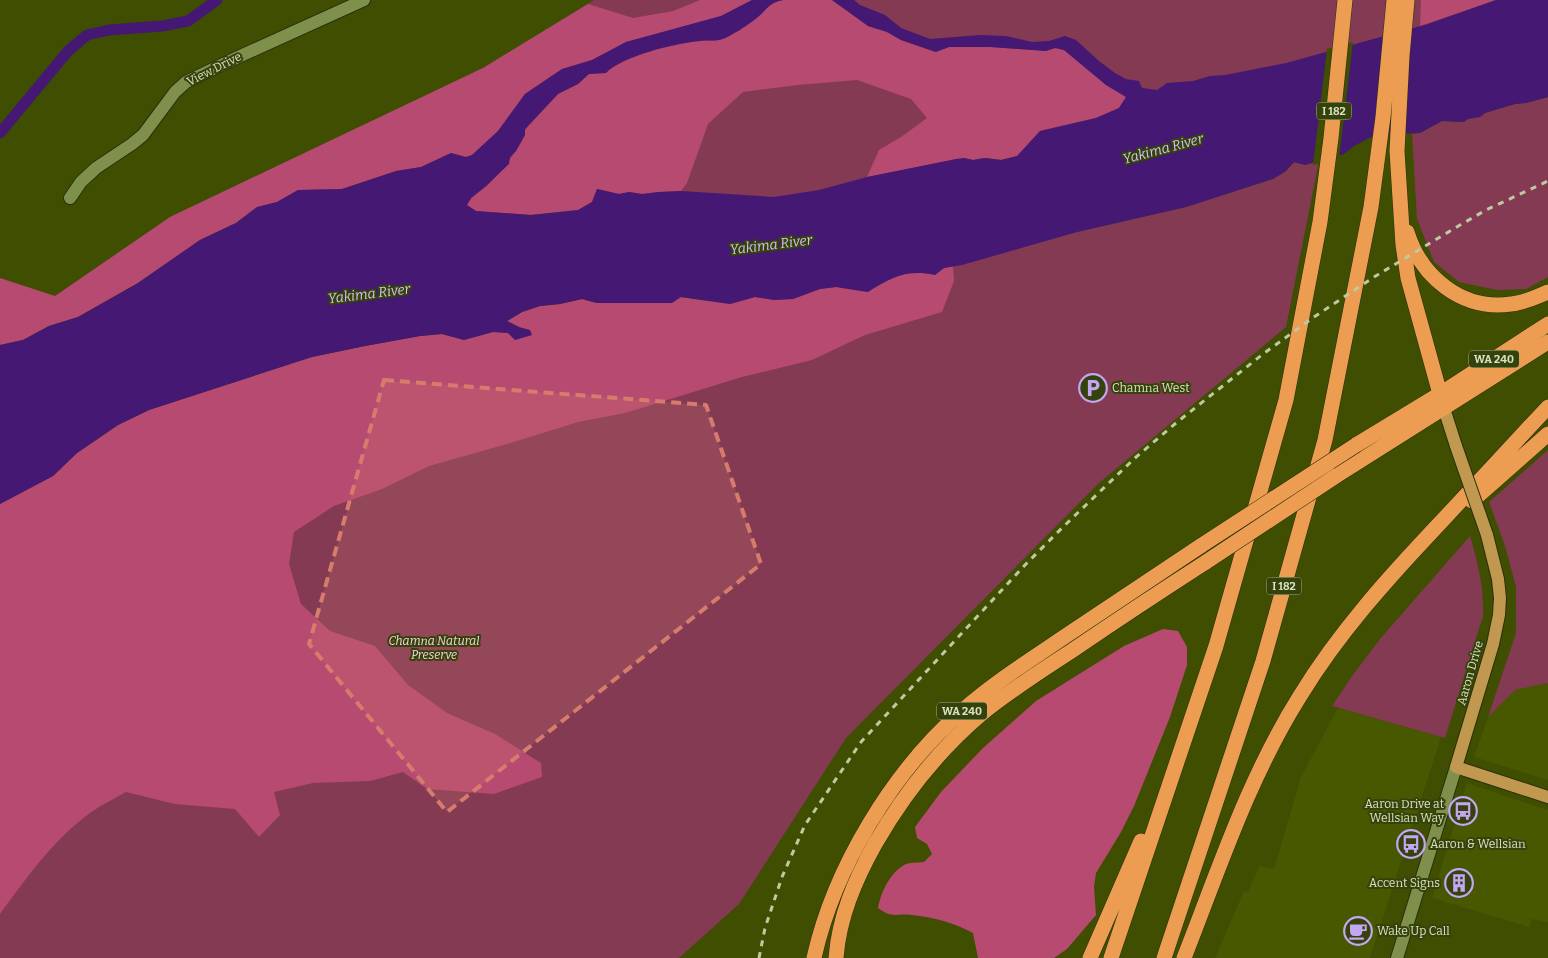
<svg xmlns="http://www.w3.org/2000/svg" width="1548" height="958" font-family="Bitter,serif">
<rect width="100%" height="100%" fill="#3f4e01"/>
<path fill="#475800" d="M 1548,683 L 1548,780 L 1474,757 L 1488,717 L 1503,701 L 1515,690 Z
M 1338,708 L 1441,737 L 1370,958 L 1215,958 L 1244,891 L 1248,892 L 1259,866 L 1274,869 L 1301,777 Z
M 1467,783 L 1548,810 L 1548,922 L 1532,919 L 1529,927 L 1432,898 Z"/>
<path fill="#843a53" d="M 594,0 L 1548,0 L 774,212 L 170,217 L 483,68 Z
M 1548,97 L 1548,277 L 1526,289 L 1497,290 L 1459,282 L 1434,262 L 1417,219 L 1412,134 L 1420,133 L 1442,121 L 1464,122 L 1467,119 L 1480,117 L 1485,113 L 1515,104 L 1526,103 Z
M 1319,161 L 1286,327 L 1099,483 L 846,738 L 739,904 L 679,958 L 0,958 L 0,504 L 53,476 L 149,410 L 312,357 L 944,268 L 1077,232 L 1186,207 L 1273,179 L 1286,171 L 1294,162 L 1305,165 Z
M 1548,450 L 1548,683 L 1515,690 L 1488,717 L 1516,633 L 1516,587 L 1505,546 L 1489,502 Z
M 1470,536 C 1478,563 1484,587 1483,616 L 1445,738 L 1332,706 L 1352,676 L 1380,639 Z"/>
<path fill="#b74a70" d="M 700,0 L 752,0 L 721,16 L 626,42 L 592,60 L 562,69 L 525,94 L 498,131 L 472,155 L 466,157 L 451,153 L 421,167 L 396,171 L 342,189 L 298,190 L 277,202 L 257,207 L 236,223 L 200,240 L 138,283 L 78,317 L 49,326 L 23,340 L 0,345 L 0,278 L 55,296 L 170,217 L 483,68 L 588,4 L 633,18 L 673,11 Z
M 783,0 L 832,0 L 868,26 L 887,32 L 901,40 L 935,52 L 949,47 L 990,47 L 1046,51 L 1055,48 L 1064,50 L 1106,85 L 1126,97 L 1119,108 L 1096,118 L 1040,131 L 1018,156 L 1001,160 L 985,158 L 973,160 L 964,158 L 867,177 L 879,150 L 901,137 L 927,118 L 911,99 L 857,80 L 798,85 L 743,92 L 708,124 L 687,183 L 681,191 L 659,192 L 642,194 L 629,192 L 619,194 L 597,189 L 592,202 L 578,210 L 531,215 L 476,211 L 467,205 C 472,195 481,192 489,184 C 500,172 524,145 525,130 L 558,94 L 578,84 L 589,74 L 606,73 C 622,56 676,43 700,41 C 706,40 713,41 719,40 C 729,38 751,23 759,16 C 768,8 769,3 783,0 Z
M 1421,0 L 1496,0 L 1420,26 Z
M 953,266 L 954,281 L 942,312 L 865,335 L 812,360 L 742,377 L 625,413 L 578,422 L 507,444 L 429,466 L 382,489 L 334,506 L 294,532 L 289,564 L 301,604 L 330,631 L 375,646 L 408,685 L 447,713 L 495,734 L 541,763 L 542,777 L 494,794 L 427,789 L 403,772 L 370,781 L 313,783 L 274,792 L 280,815 L 259,837 L 235,809 L 175,804 L 126,792 C 117,797 108,802 99,807 C 58,833 28,876 0,914 L 0,504 L 53,476 L 77,453 L 118,425 L 149,410 L 312,357 L 365,346 L 420,336 L 442,334 L 464,340 L 493,332 L 508,333 L 516,340 L 519,327 L 507,321 L 522,312 L 540,306 L 560,304 L 582,299 L 597,303 L 681,297 L 730,304 L 755,297 L 774,300 L 793,299 L 820,289 L 836,287 L 868,292 C 891,277 907,269 935,275 L 944,268 Z
M 1163,629 L 1178,631 L 1187,647 L 1187,665 L 1170,717 L 1134,806 L 1121,832 L 1096,873 L 1094,887 L 1096,915 L 1067,949 L 1054,958 L 978,958 L 973,933 C 955,923 933,917 912,915 C 895,913 893,919 878,908 C 881,892 890,873 904,865 C 909,862 918,863 924,862 L 932,854 L 927,844 L 917,838 L 915,827 L 941,792 L 983,748 L 1036,701 L 1124,646 Z"/>
<path fill="#451873" d="M 752,0 L 783,0 C 769,3 768,8 759,16 C 751,23 729,38 719,40 C 713,41 706,40 700,41 C 676,43 622,56 606,73 L 589,74 L 578,84 L 558,94 L 525,129 L 525,135 L 516,151 L 510,157 L 509,164 L 487,185 L 471,198 L 467,205 L 476,211 L 531,215 L 578,210 L 592,202 L 597,189 L 619,194 L 629,192 L 642,194 L 659,192 L 681,191 L 774,197 L 819,190 L 867,177 L 956,159 L 964,158 L 973,160 L 985,158 L 1001,160 L 1017,156 L 1040,131 L 1096,118 L 1119,108 L 1126,97 L 1106,85 L 1064,50 L 1055,48 L 1046,51 L 990,47 L 949,47 L 936,52 L 901,40 L 887,32 L 868,26 L 832,0 L 854,0 L 860,5 L 885,15 L 901,28 L 930,39 L 980,35 L 1006,36 L 1032,42 L 1049,41 L 1065,36 L 1076,40 L 1099,61 L 1115,73 L 1126,79 L 1139,81 L 1142,88 L 1157,90 L 1167,83 L 1193,81 L 1210,76 L 1225,75 L 1286,63 L 1428,24 L 1496,0 L 1548,0 L 1548,97 L 1526,103 L 1515,104 L 1485,113 L 1480,117 L 1468,119 L 1464,122 L 1442,121 L 1420,133 L 1387,134 L 1369,138 L 1354,146 L 1344,154 L 1305,165 L 1294,162 L 1286,171 L 1273,179 L 1186,207 L 1077,232 L 962,265 L 944,268 L 935,275 C 907,269 891,277 868,292 L 836,287 L 820,289 L 793,299 L 774,300 L 755,297 L 730,304 L 681,297 L 672,303 L 597,303 L 582,299 L 560,304 L 540,306 L 522,312 L 507,321 L 519,327 L 530,330 L 532,335 L 515,340 L 508,333 L 493,332 L 464,340 L 442,334 L 420,336 L 365,346 L 312,357 L 149,410 L 118,425 L 77,453 L 53,476 L 0,504 L 0,345 L 23,340 L 49,326 L 78,317 L 138,283 L 200,240 L 236,223 L 257,207 L 277,202 L 298,190 L 342,189 L 396,171 L 421,167 L 451,153 L 466,157 L 472,155 L 498,131 L 525,94 L 562,69 L 592,60 L 626,42 L 721,16 Z"/>
<path fill="#3f4e01" d="M 1353,42 L 1339,159 L 1313,165 L 1327,49 Z"/>
<g fill="none" stroke-linecap="round" stroke-linejoin="round">
<path stroke="#451873" stroke-width="11" d="M 0,133 L 68,51 L 87,35 L 109,30 L 162,26 L 188,21 L 217,0"/>
<defs>
<path id="minor" d="M 70,198 L 81,182 L 96,168 L 132,144 L 143,135 L 175,92 L 186,82 L 236,58 L 364,0
M 1397,958 L 1456,767"/>
<path id="major" d="M 1441,399 L 1456,446
M 1487,535 L 1498,579 L 1500,598 L 1499,615 L 1493,644 L 1456,767 L 1548,797"/>
<path id="highway" d="M 1407,0 L 1402,56 L 1397,151 L 1403,245 L 1408,278 L 1440,394
M 1407,232 C 1421,277 1462,311 1511,304 C 1524,303 1536,297 1548,292
M 1356,445 L 1440,394 L 1548,324
M 1336,476 L 1548,342
M 1472,501 L 1548,434
M 814,958 C 834,868 893,771 962,711 C 995,682 1033,658 1070,633 C 1114,604 1158,574 1202,545
M 836,958 C 839,917 855,880 875,844 C 902,797 938,751 980,715 C 1009,691 1041,671 1073,650 C 1117,620 1161,591 1206,562
M 1090,958 L 1141,841
M 1111,958 L 1216,646 L 1286,400 L 1320,222 L 1331,138 L 1345,0
M 1164,958 L 1263,661 L 1325,440 L 1371,207 L 1383,117 L 1394,0
M 1184,958 C 1219,869 1249,777 1300,696 C 1339,632 1389,577 1440,523 C 1476,484 1512,446 1548,407"/>
</defs>
<use href="#minor" stroke="#28310d" stroke-width="14"/>
<use href="#major" stroke="#28310d" stroke-width="14"/>
<use href="#highway" stroke="#28310d" stroke-width="16"/>
<use href="#minor" stroke="#7e904c" stroke-width="12"/>
<use href="#major" stroke="#c19850" stroke-width="12"/>
<use href="#highway" stroke="#ed9d52" stroke-width="15"/>
<path stroke="#becaa0" stroke-width="3" stroke-dasharray="6 6" stroke-linecap="butt" d="M 759,958 L 765,928 L 782,877 L 805,825 L 861,742 L 1025,565 L 1064,526 L 1135,458 L 1176,423 L 1263,354 L 1314,317 L 1374,277 L 1460,225 L 1486,210 L 1548,181"/>
<defs>
<path id="major-bridge" d="M 1456,446 L 1487,535"/>
<path id="highway-bridge" d="M 1202,545 L 1356,445
M 1206,562 L 1336,476"/>
</defs>
<use href="#major-bridge" stroke="#28310d" stroke-width="14" stroke-linecap="butt"/>
<use href="#highway-bridge" stroke="#28310d" stroke-width="16" stroke-linecap="butt"/>
<use href="#major-bridge" stroke="#c19850" stroke-width="12"/>
<use href="#highway-bridge" stroke="#ed9d52" stroke-width="15"/>
</g>
<path fill="#d67c6c" fill-opacity="0.2" stroke="#d67c6c" stroke-width="4" stroke-dasharray="10 6" stroke-linejoin="round" d="M 384,380 L 706,405 L 761,564 L 447,812 L 309,644 Z"/>
<defs>
<symbol id="parking-ring" viewBox="-11 -11 22 22"><circle r="9.5" fill="#36420c" stroke="#c3a7f2" stroke-width="1.5"/><path d="M-3.5-5.5H1a3.5 3.5 0 0 1 0 7H-1V5.5H-3.5ZM-1-3.4V-.6H.8a1.4 1.4 0 0 0 0-2.8Z" fill="#c3a7f2"/></symbol>
<symbol id="bus-ring" viewBox="-11 -11 22 22"><circle r="9.5" fill="#36420c" stroke="#c3a7f2" stroke-width="1.5"/><path d="M-5-6H5V4H4V6H2V4H-2V6H-4V4H-5ZM-3.5-4V0h7V-4ZM-3.5 1.2v1.5H-2V1.2ZM2 1.2v1.5H3.5V1.2Z" fill="#c3a7f2"/></symbol>
<symbol id="building-ring" viewBox="-11 -11 22 22"><circle r="9.5" fill="#36420c" stroke="#c3a7f2" stroke-width="1.5"/><path d="M-4-6H4V6H1V3H-1V6H-4ZM-2.5-4.3h1.7v1.8h-1.7ZM.8-4.3h1.7v1.8H.8ZM-2.5-1h1.7V.8h-1.7ZM.8-1h1.7V.8H.8Z" fill="#c3a7f2"/></symbol>
<symbol id="cafe-ring" viewBox="-11 -11 22 22"><circle r="9.5" fill="#36420c" stroke="#c3a7f2" stroke-width="1.5"/><path d="M-5.5-4.5H6V0H3Q3 3.5 0 3.5H-2.5Q-5.5 3.5-5.5 0ZM3-3.2v2h1.7v-2ZM-6 4.5H4V6H-6Z" fill="#c3a7f2"/></symbol>
</defs>
<g fill-rule="evenodd">
<use href="#parking-ring" x="1077" y="372" width="32" height="32"/>
<use href="#bus-ring" x="1447" y="795" width="32" height="32"/>
<use href="#bus-ring" x="1395" y="828" width="32" height="32"/>
<use href="#building-ring" x="1443" y="867" width="32" height="32"/>
<use href="#cafe-ring" x="1342" y="915" width="32" height="32"/>
</g>
<g text-anchor="middle" dominant-baseline="central" stroke-width="4" stroke-linejoin="round" paint-order="stroke">
<g fill="#36420c" stroke="#a7b289" stroke-width="1">
<rect x="1316.5" y="102.5" width="35" height="17" rx="4"/>
<rect x="1469" y="350.5" width="50" height="17" rx="4"/>
<rect x="1266.5" y="577.5" width="35" height="17" rx="4"/>
<rect x="937" y="702.5" width="50" height="17" rx="4"/>
</g>
<g font-size="11" font-weight="bold" fill="#d7e2bf">
<text x="1334" y="111">I 182</text>
<text x="1494" y="359">WA 240</text>
<text x="1284" y="586">I 182</text>
<text x="962" y="711">WA 240</text>
</g>
<g font-size="12" fill="#d7e2bf" stroke="#36420c">
<text transform="translate(214 69) rotate(-27)">View Drive</text>
<text transform="translate(1470 673) rotate(-74)">Aaron Drive</text>
</g>
<g font-size="12" fill="#d7e2bf" stroke="#36420c" text-anchor="start">
<text x="1112" y="388">Chamna West</text>
<text x="1444" y="804" text-anchor="end">Aaron Drive at<tspan x="1444" dy="14">Wellsian Way</tspan></text>
<text x="1430" y="844">Aaron &amp; Wellsian</text>
<text x="1440" y="883" text-anchor="end">Accent Signs</text>
<text x="1377" y="931">Wake Up Call</text>
</g>
<g font-size="12" font-style="italic" fill="#f5d6de" stroke="#36420c">
<text x="434" y="641">Chamna Natural<tspan x="434" dy="14">Preserve</tspan></text>
</g>
<g font-size="14" font-style="italic" fill="#d4c3f4" stroke="#36420c">
<text transform="translate(1163 149) rotate(-15)">Yakima River</text>
<text transform="translate(771 245) rotate(-7)">Yakima River</text>
<text transform="translate(369 294) rotate(-7)">Yakima River</text>
</g>
</g>
</svg>
